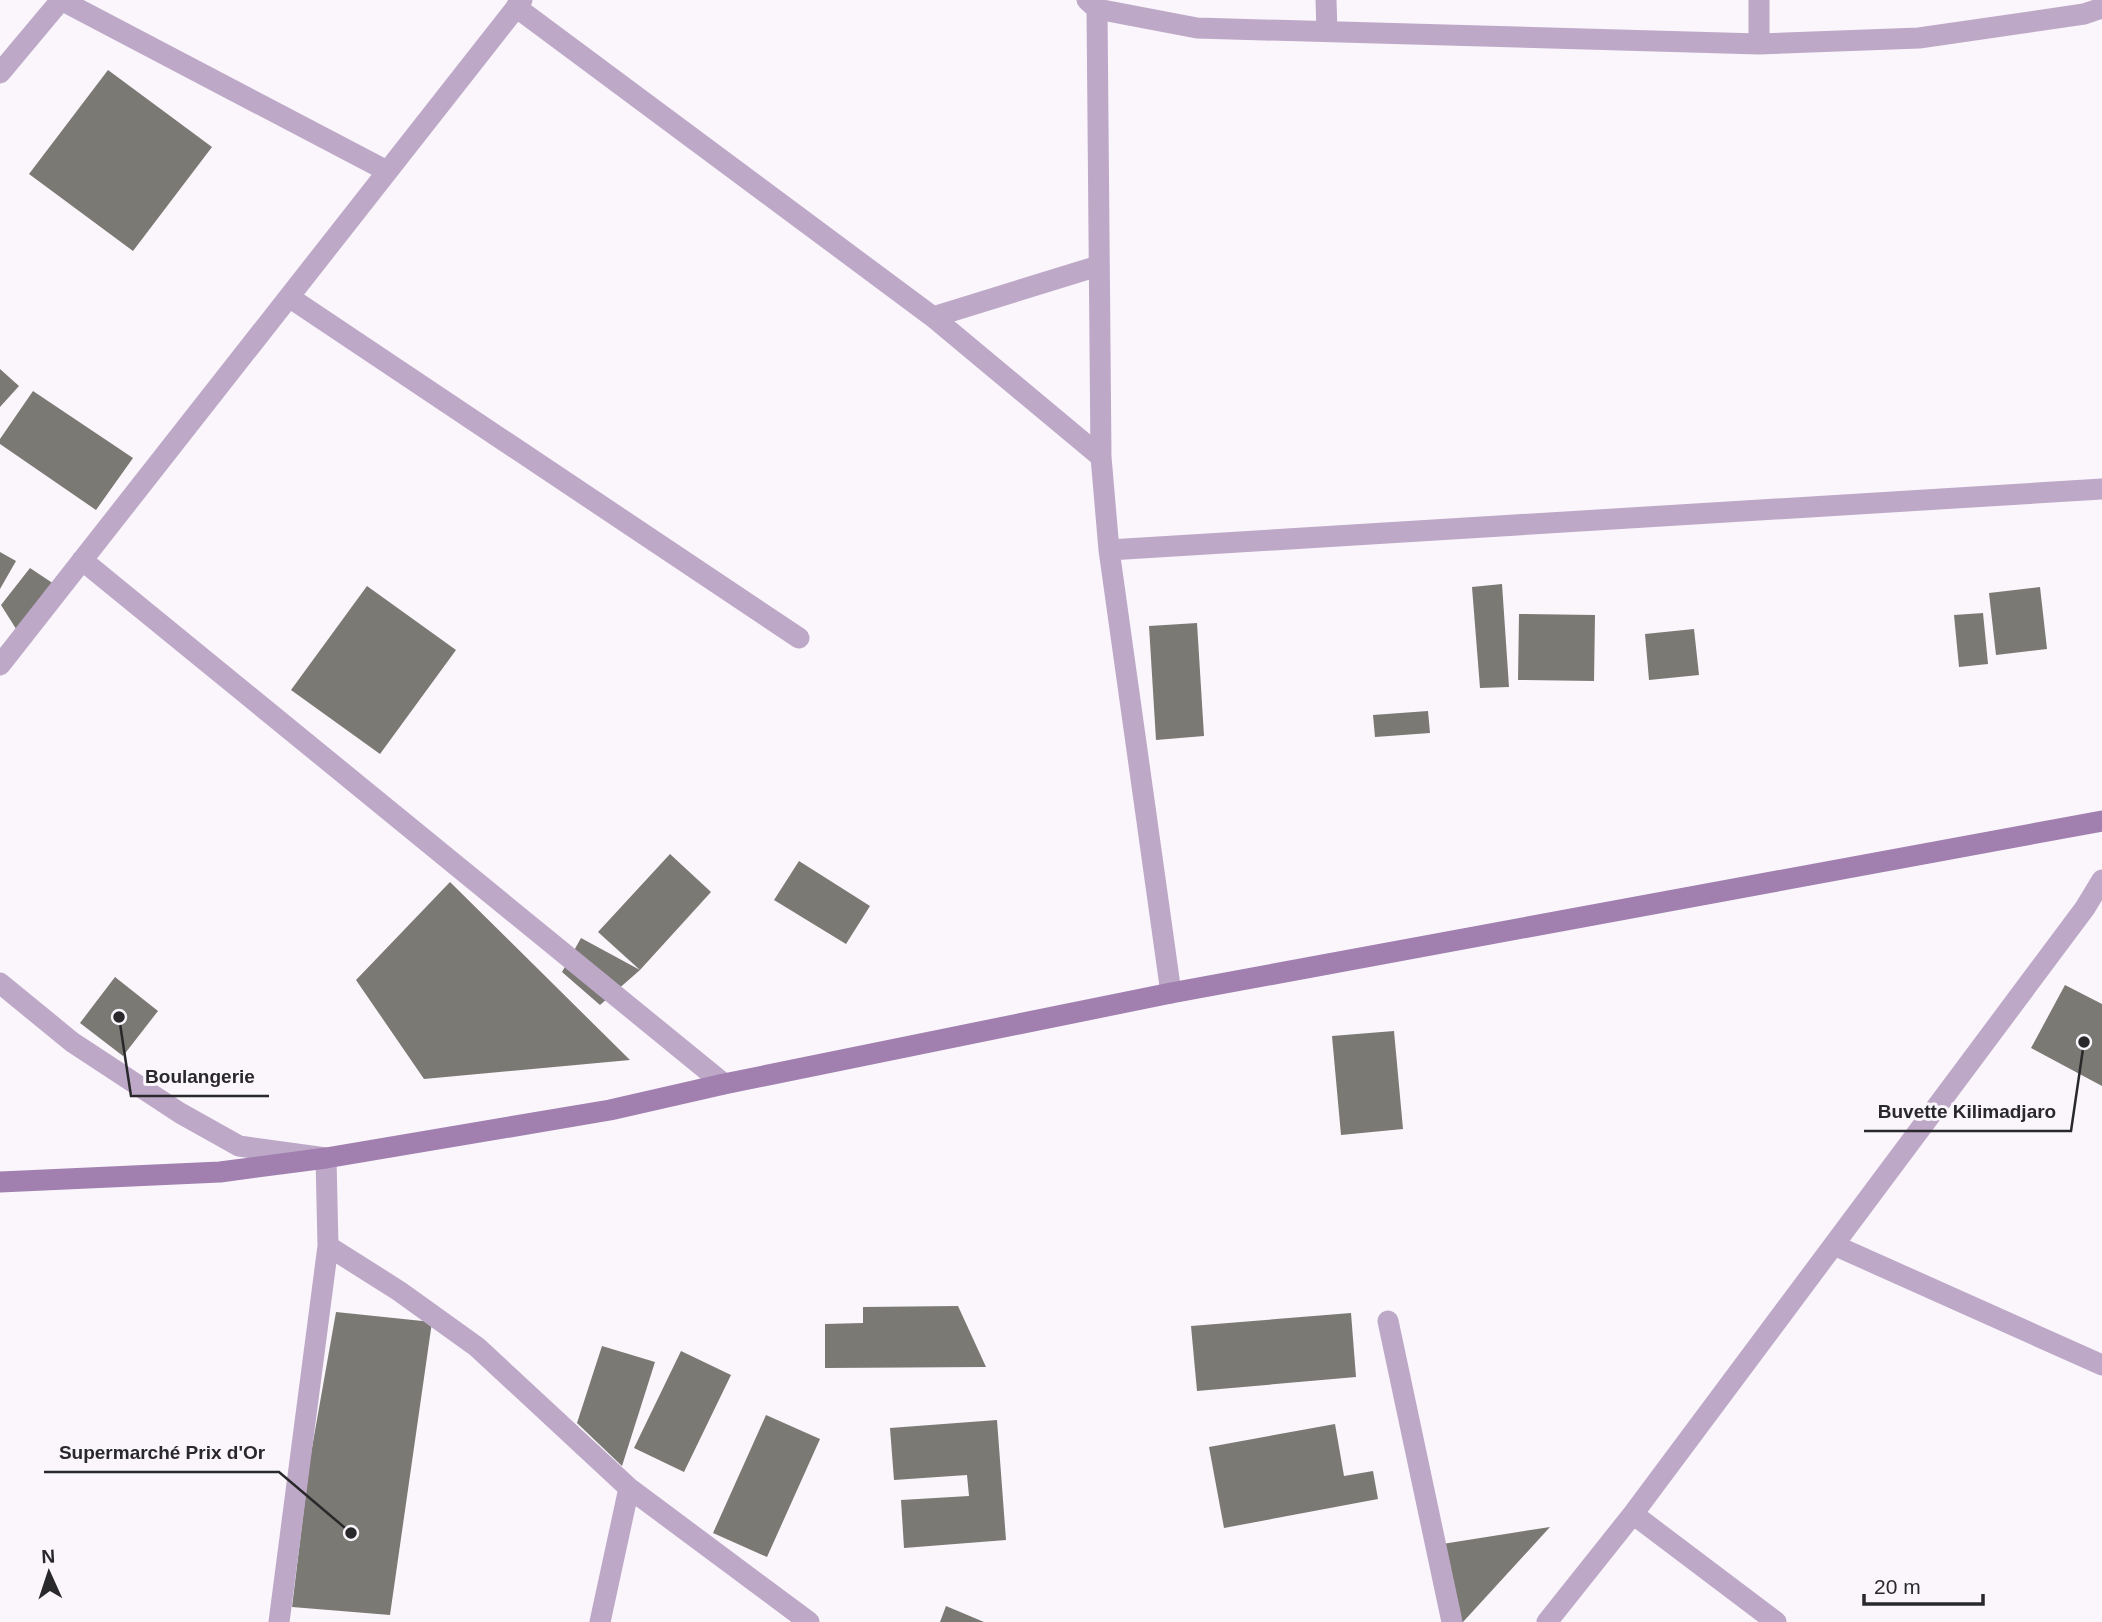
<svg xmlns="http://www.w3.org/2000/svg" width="2102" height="1622" font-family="Helvetica,sans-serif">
<rect width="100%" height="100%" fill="#faf6fc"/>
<path fill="#7b7974" d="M 108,70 L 212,147 L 133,251 L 29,174 Z
M 0,369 L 19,386 L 0,407 Z
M 33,391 L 133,458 L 96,510 L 0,444 L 0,439 Z
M 0,552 L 16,561 L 0,589 Z
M 30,568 L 54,584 L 18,632 L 1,605 Z
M 1502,584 L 1509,687 L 1480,688 L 1472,587 Z
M 367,586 L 456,650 L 380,754 L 291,690 Z
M 2040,587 L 2047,649 L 1996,655 L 1989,593 Z
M 1983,613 L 1988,664 L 1959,667 L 1954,615 Z
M 1519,614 L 1595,615 L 1594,681 L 1518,680 Z
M 1197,623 L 1204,736 L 1156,740 L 1149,626 Z
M 1694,629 L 1699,675 L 1649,680 L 1645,634 Z
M 1428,711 L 1430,733 L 1375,737 L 1373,715 Z
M 670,854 L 711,892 L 640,970 L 600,1005 L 562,972 L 581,938 L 640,970 L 598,932 Z
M 799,861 L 870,906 L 846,944 L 774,900 Z
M 450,882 L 630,1060 L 424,1079 L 356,980 Z
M 115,977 L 158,1011 L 123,1056 L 80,1023 Z
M 2065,985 L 2102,1004 L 2102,1086 L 2031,1048 Z
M 1394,1031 L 1403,1129 L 1341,1135 L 1332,1036 Z
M 958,1306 L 986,1367 L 825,1368 L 825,1324 L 863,1323 L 863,1307 Z
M 336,1312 L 432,1322 L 390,1615 L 292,1607 L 310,1459 Z
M 1351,1313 L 1356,1377 L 1197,1391 L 1191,1326 Z
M 602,1346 L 655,1362 L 622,1466 L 577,1423 Z
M 681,1351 L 731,1375 L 684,1472 L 634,1448 Z
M 766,1415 L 820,1439 L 767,1557 L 713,1533 Z
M 997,1420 L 1006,1540 L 904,1548 L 901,1500 L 969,1496 L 967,1475 L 894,1480 L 890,1428 Z
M 1335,1424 L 1344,1476 L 1373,1471 L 1378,1499 L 1224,1528 L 1209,1447 Z
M 1550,1527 L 1463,1622 L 1452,1622 L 1436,1545 Z
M 946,1606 L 984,1622 L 940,1622 Z"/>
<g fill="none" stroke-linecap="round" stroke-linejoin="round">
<path stroke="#bea8c8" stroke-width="21" d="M 1087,0 L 1097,9 L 1197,28 L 1759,44 L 1919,38 L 2084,14 L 2102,8
M 1326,0 L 1327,31
M 516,7 L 933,317 L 1101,457
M 1097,9 L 1101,457 L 1109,550 L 1171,993
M 1759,44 L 1759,0
M 0,73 L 61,0 L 387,171
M 289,297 L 799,638
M 933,317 L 1098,266
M 1109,550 L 2102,489
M 82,560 L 724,1084
M 0,665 L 522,0
M 0,983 L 72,1042 L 180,1113 L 239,1146 L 326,1158 L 328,1246 L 279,1622
M 1834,1245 L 2102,1365
M 328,1246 L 399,1291 L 477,1347 L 629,1488 L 809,1622
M 1388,1321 L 1452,1622
M 1633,1514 L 1776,1622
M 600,1622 L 629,1488
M 1547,1622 L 1633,1514 L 2085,908 L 2102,880"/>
<path stroke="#a180b0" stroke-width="21" d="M 0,1182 L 220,1172 L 326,1158 L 610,1110 L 724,1084 L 1171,993 L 2102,821"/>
</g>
<path fill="none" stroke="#29282a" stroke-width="2.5" d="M119 1017L131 1096H269M2084 1042L2071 1131H1864M351 1533L279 1472H44"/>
<g fill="#29282a" stroke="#faf6fc" stroke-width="2.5">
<circle cx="119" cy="1017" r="7"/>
<circle cx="2084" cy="1042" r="7"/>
<circle cx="351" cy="1533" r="7"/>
</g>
<g font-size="19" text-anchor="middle" font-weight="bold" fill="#29282a" stroke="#faf6fc" stroke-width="6" stroke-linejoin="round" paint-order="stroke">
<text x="200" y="1083">Boulangerie</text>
<text x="1967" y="1118">Buvette Kilimadjaro</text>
<text x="162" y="1459">Supermarché Prix d'Or</text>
</g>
<g transform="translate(49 1573) rotate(357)" stroke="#faf6fc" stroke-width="5" paint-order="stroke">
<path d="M0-5L12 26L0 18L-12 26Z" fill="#29282a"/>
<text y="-10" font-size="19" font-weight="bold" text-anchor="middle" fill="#29282a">N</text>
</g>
<path d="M1864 1594v10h119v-10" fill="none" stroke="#29282a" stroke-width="3.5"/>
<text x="1874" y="1594" font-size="21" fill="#29282a" stroke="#faf6fc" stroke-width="5" paint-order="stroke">20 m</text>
</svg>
